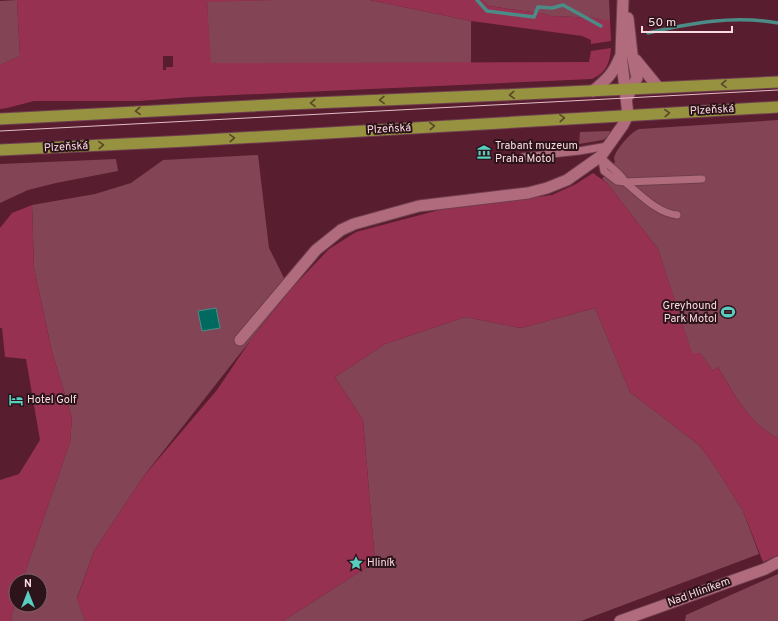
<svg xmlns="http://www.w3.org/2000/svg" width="778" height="621" font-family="Overpass,sans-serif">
<rect width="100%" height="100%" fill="#581d2f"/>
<path fill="#834555" d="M 17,0 L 20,56 L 0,65 L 0,1 Z
M 274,0 L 370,0 L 471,21 L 471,63 L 210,63 L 207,1 Z
M 482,0 L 609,0 L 610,20 L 601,20 L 597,18 L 550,16 L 541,13 L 539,13 L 489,6 Z
M 778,120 L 778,438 C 748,423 735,395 718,367 L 713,371 L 700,353 L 692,354 L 658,249 L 607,183 L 602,179 L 615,162 L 614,158 C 616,149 631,132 639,129 Z
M 610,131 L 609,135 L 603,140 L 579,144 L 580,132 Z
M 258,155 L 269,248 L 290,290 L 143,477 L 94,551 L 77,598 L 85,621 L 12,621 L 11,617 L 16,600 L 16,605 L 40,605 L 40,581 L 22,581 L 70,442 L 72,418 L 52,352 L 34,268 L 32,205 L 95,194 L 131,183 L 163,160 Z
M 116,159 L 118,171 L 56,183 L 28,190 L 0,203 L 0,164 Z
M 595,308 L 630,392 L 699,445 L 712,462 L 743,511 L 759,554 L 581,621 L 283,621 L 375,562 L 363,420 L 335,377 L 385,344 L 465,317 L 521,328 Z
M 778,574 L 778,621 L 685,621 L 686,615 Z"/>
<path fill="#973152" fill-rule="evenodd" d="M 17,0 L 274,0 L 207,2 L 211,63 L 589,62 L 591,51 L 611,48 C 610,63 606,73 592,79 L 191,97 L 139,101 L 34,101 L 7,108 L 0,109 L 0,65 L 20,56 ZM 163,56 L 173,56 L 173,67 L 166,67 L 166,70 L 163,70 Z
M 370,0 L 482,0 L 489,6 L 539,13 L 541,13 L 550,16 L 597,18 L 601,20 L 610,20 L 611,41 L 591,44 L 591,40 L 582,36 L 471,21 Z
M 593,173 L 607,183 L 658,249 L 692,353 L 700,353 L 713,371 L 718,367 C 735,395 748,423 778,438 L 778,555 L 763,562 L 743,511 L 712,462 L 699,445 L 630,392 L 595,308 L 521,328 L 465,317 L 385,344 L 335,377 L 363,420 L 375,562 L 283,621 L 85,621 L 77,599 L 94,551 L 143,477 L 217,390 L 250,341 L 290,290 L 329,249 L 356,232 L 439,210 L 552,195 L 576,184 Z
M 32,205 L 34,268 L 52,352 L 72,418 L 70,442 L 22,581 L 16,581 L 16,600 L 11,617 L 12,621 L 0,621 L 0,480 L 19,474 L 40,440 L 26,359 L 5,357 L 2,328 L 0,328 L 0,228 L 12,213 Z"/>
<path fill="#006a60" stroke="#4b8c87" d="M 216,308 L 220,328 L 202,331 L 198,311 Z"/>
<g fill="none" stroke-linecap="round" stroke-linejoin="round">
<path stroke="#4b8c87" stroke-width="3.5" d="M 477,0 L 487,11 L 534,17 L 538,7 L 552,8 L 563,5 L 601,26
M 648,33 C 691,23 734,15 778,23"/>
<defs>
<path id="service" d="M 601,156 L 604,171 L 617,181 L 625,182 L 702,179
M 523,157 L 579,151 L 608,146
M 603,159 C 609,167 620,172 625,182 C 640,194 657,213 677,215"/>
<path id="minor" d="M 636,60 L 658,87
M 593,91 C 607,79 613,74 620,57
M 628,96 L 637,78 L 632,54 L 628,18
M 240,340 L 316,250 L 341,230 L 354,224 L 419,206 L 528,193 L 547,188 L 567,180 L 601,156 L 623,125 L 628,115 L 621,54 L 623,0
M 620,621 L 765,569 L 778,562"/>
<path id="primary" d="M 0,119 L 289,104 L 503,95 L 778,82
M 0,150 L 187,141 L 778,107"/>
</defs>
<use href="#service" stroke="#703e50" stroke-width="9"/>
<use href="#minor" stroke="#703e50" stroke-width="13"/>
<use href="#primary" stroke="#703e50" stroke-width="13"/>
<use href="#service" stroke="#b06c7c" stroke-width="7"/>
<use href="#minor" stroke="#b06c7c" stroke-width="11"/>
<use href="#primary" stroke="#96923f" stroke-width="11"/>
<path stroke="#e2bec6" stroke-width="1" d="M 0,131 L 778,90"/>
</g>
<defs><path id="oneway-chevron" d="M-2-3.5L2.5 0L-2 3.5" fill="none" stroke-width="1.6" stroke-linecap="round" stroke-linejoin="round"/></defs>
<g stroke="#574629">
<use href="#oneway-chevron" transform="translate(724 84) rotate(177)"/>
<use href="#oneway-chevron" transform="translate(512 95) rotate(177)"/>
<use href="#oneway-chevron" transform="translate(382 100) rotate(178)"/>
<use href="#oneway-chevron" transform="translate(313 103) rotate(178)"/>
<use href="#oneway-chevron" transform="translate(138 111) rotate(177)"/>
<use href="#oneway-chevron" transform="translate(667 113) rotate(-3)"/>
<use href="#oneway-chevron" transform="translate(562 118) rotate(-3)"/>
<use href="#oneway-chevron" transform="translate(432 126) rotate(-3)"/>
<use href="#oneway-chevron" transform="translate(232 138) rotate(-3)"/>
<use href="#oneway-chevron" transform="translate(101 145) rotate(-3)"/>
</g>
<defs>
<symbol id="museum-bare" viewBox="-9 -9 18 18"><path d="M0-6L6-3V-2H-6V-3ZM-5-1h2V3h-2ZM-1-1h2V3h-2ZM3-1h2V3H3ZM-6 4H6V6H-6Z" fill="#58cec0" stroke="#2d131a" stroke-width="2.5" paint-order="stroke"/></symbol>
<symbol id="stadium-bare" viewBox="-9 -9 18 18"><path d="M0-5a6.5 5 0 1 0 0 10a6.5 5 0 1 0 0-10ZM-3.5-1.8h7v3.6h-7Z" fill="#58cec0" stroke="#2d131a" stroke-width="2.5" paint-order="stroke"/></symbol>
<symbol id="hotel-bare" viewBox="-9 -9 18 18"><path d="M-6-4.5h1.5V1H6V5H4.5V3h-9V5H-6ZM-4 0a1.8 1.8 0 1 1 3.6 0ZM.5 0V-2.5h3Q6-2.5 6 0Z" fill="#58cec0" stroke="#2d131a" stroke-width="2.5" paint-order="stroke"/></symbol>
<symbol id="sight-bare" viewBox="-9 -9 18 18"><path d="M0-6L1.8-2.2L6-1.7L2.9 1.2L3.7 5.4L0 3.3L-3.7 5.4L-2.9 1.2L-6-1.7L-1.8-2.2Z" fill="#58cec0" stroke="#2d131a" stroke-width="2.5" paint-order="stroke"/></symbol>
</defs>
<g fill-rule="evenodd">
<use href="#museum-bare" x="474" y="142" width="20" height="20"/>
<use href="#stadium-bare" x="718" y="302" width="20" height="20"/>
<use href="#hotel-bare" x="6" y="390" width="20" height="20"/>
<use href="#sight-bare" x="346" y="553" width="20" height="20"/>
</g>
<g text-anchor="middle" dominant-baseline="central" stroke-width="4" stroke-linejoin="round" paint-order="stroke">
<g font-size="11" fill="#fadbe1" stroke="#2d131a">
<text transform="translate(712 110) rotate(-3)">Plzeňská</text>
<text transform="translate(389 129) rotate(-3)">Plzeňská</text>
<text transform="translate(66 147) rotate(-3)">Plzeňská</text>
<text transform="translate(699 592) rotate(-20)">Nad Hliníkem</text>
</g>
<g font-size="11" fill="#fadbe1" stroke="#2d131a" text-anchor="start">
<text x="495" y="146">Trabant muzeum<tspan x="495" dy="13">Praha Motol</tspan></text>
<text x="717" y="306" text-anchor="end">Greyhound<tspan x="717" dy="13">Park Motol</tspan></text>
<text x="27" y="400">Hotel Golf</text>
<text x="367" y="563">Hliník</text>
</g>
</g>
<g transform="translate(28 593)"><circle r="19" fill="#2d131a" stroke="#7f636a"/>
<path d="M0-3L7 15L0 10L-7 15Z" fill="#58cec0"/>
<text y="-6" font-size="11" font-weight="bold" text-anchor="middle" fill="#fadbe1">N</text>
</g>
<path d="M642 26v6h90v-6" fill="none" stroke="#fadbe1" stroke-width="2"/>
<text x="648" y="26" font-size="12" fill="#fadbe1" stroke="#2d131a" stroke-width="3" paint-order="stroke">50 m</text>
</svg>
